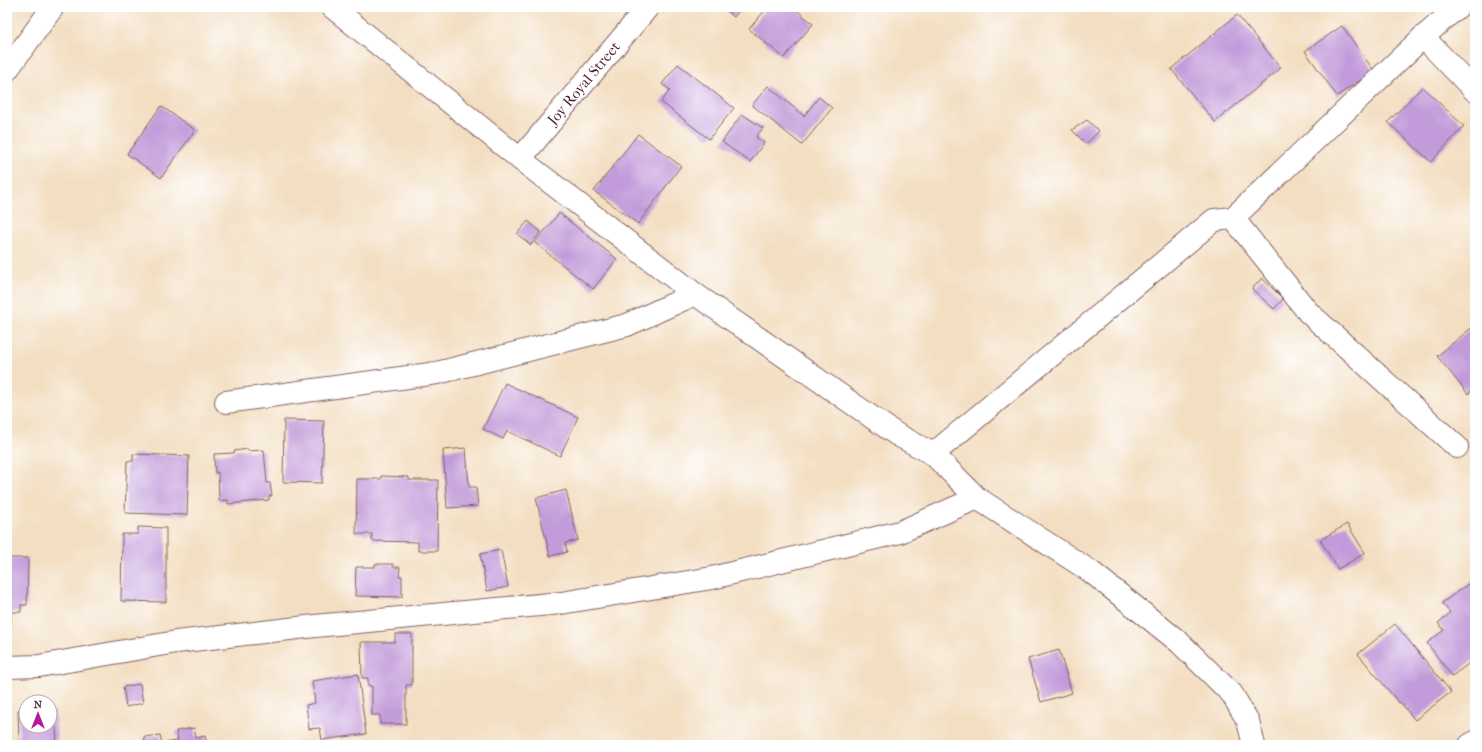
<svg xmlns="http://www.w3.org/2000/svg" width="1482" height="752" font-family="'IM FELL French Canon',serif">
<rect width="100%" height="100%" fill="#fff"/>
<filter id="ink" filterUnits="userSpaceOnUse"><feTurbulence type="fractalNoise" baseFrequency=".025" numOctaves="2"/><feDisplacementMap in="SourceGraphic" scale="8" xChannelSelector="R" yChannelSelector="G"/><feConvolveMatrix kernelMatrix="1 2 1 2 8 2 1 2 1" color-interpolation-filters="sRGB"/></filter>
<filter id="wash" filterUnits="userSpaceOnUse"><feTurbulence type="fractalNoise" baseFrequency=".012" numOctaves="4" result="noise"/><feDisplacementMap in="SourceGraphic" scale="16" xChannelSelector="R" yChannelSelector="G"/><feGaussianBlur stdDeviation="0.9" result="paint"/><feColorMatrix in="noise" values="0 0 0 0 0 0 0 0 0 0 0 0 0 0 0 0 0 1.4 0 .05"/><feComposite in="paint" operator="in"/></filter>
<g filter="url(#wash)">
<rect width="100%" height="100%" fill="#f3dec1"/>
<g id="blocks">
<path fill="#c29cda" d="M 722,7 L 742,7 L 734,17 Z
M 768,7 L 793,7 L 813,24 L 784,58 L 749,29 Z
M 1237,15 L 1281,68 L 1215,122 L 1171,69 Z
M 1342,26 L 1374,71 L 1337,96 L 1305,51 Z
M 678,64 L 734,108 L 709,139 L 661,102 L 670,90 L 662,84 Z
M 768,86 L 804,116 L 819,97 L 832,108 L 802,145 L 752,105 Z
M 1422,87 L 1464,126 L 1431,162 L 1388,122 Z
M 161,106 L 195,130 L 161,178 L 127,154 Z
M 742,114 L 763,128 L 756,137 L 764,143 L 750,162 L 722,142 Z
M 1087,120 L 1099,131 L 1086,144 L 1072,130 Z
M 638,134 L 681,166 L 638,224 L 594,191 Z
M 559,213 L 617,259 L 593,289 L 535,243 Z
M 528,221 L 541,232 L 531,245 L 517,234 Z
M 1262,278 L 1283,299 L 1274,309 L 1252,289 Z
M 1475,325 L 1475,388 L 1468,394 L 1437,356 Z
M 505,383 L 578,417 L 560,456 L 507,431 L 503,439 L 483,429 Z
M 284,420 L 324,421 L 322,483 L 283,482 Z
M 466,448 L 469,487 L 476,487 L 478,506 L 447,508 L 443,450 Z
M 248,449 L 248,451 L 264,450 L 267,483 L 270,483 L 272,496 L 269,496 L 269,500 L 228,504 L 228,500 L 219,501 L 218,472 L 215,473 L 214,454 L 234,453 L 234,451 Z
M 133,454 L 189,456 L 187,515 L 125,513 L 127,461 L 133,461 Z
M 381,476 L 409,477 L 409,480 L 438,480 L 437,551 L 418,551 L 418,542 L 372,541 L 372,534 L 356,534 L 357,479 L 381,479 Z
M 566,490 L 578,540 L 565,543 L 567,552 L 550,556 L 536,498 Z
M 1347,524 L 1365,553 L 1338,569 L 1320,540 Z
M 138,527 L 166,528 L 166,602 L 121,601 L 122,534 L 138,534 Z
M 501,550 L 508,587 L 487,591 L 480,554 Z
M 7,558 L 28,558 L 27,605 L 21,605 L 21,612 L 11,612 L 11,625 L 7,625 Z
M 375,564 L 393,564 L 393,567 L 400,567 L 399,576 L 402,576 L 402,597 L 355,596 L 356,567 L 375,567 Z
M 1475,579 L 1475,659 L 1452,676 L 1427,643 L 1444,630 L 1438,623 L 1450,613 L 1442,603 Z
M 1395,624 L 1451,692 L 1415,720 L 1400,702 L 1399,703 L 1358,654 Z
M 395,634 L 412,634 L 412,685 L 406,685 L 406,724 L 380,724 L 380,715 L 372,715 L 372,686 L 368,686 L 368,678 L 362,678 L 361,642 L 395,642 Z
M 1059,650 L 1072,693 L 1041,702 L 1028,659 Z
M 358,674 L 366,734 L 322,740 L 320,728 L 309,729 L 306,705 L 315,703 L 312,681 Z
M 140,684 L 143,703 L 126,707 L 123,687 Z
M 26,709 L 26,726 L 50,726 L 50,711 L 55,711 L 57,745 L 19,745 L 18,710 Z
M 194,728 L 196,738 L 205,736 L 207,745 L 145,745 L 144,737 L 160,735 L 162,743 L 178,741 L 176,731 Z
M 311,741 L 311,745 L 291,745 L 291,743 Z"/>
</g>
</g>
<g filter="url(#ink)">
<use href="#blocks" fill-opacity="0" stroke="#856260" stroke-width="1"/>
<g fill="none" stroke-linecap="round" stroke-linejoin="round">
<defs>
<g id="minor">
<path d="M 332,7 L 520,159 L 695,294 L 896,434 L 933,454 L 977,498 L 1090,571 L 1179,642 L 1232,694 L 1248,721 L 1254,745"/>
<path d="M 1423,37 L 1475,91"/>
<path d="M 7,70 L 53,7"/>
<path id="s1" d="M 520,159 L 648,7"/>
<path d="M 1233,218 L 1308,312 L 1457,447"/>
<path d="M 226,402 L 437,373 L 627,325 L 695,294"/>
<path d="M 933,454 L 1214,220 L 1233,218 L 1423,37 L 1458,7"/>
<path d="M 7,667 L 39,666 L 176,642 L 315,626 L 561,603 L 712,578 L 900,532 L 977,498"/>
</g>
<path id="tertiary" d="M 1470,745 L 1475,742"/>
</defs>
<use href="#minor" stroke="#856260" stroke-width="24"/>
<use href="#tertiary" stroke="#856260" stroke-width="24"/>
<use href="#minor" stroke="#fff" stroke-width="22"/>
<use href="#tertiary" stroke="#fff" stroke-width="22"/>
</g>
</g>
<g text-anchor="middle" dominant-baseline="central" stroke-width="3.5" stroke-linejoin="round" paint-order="stroke">
<g font-size="15" fill="#4a1f2b" stroke="#fff">
<text stroke="none"><textPath href="#s1" startOffset="99">Joy Royal Street</textPath></text>
</g>
</g>
<rect width="1482" height="752" fill="none" stroke="#fff" stroke-width="24"/>
<g transform="translate(38 714)"><circle r="19" fill="#ffffff" stroke="#b7a5aa"/>
<path d="M0-3L7 15L0 10L-7 15Z" fill="#b5179e"/>
<text y="-6" font-size="11" font-weight="bold" text-anchor="middle" fill="#4a1f2b">N</text>
</g>
</svg>
